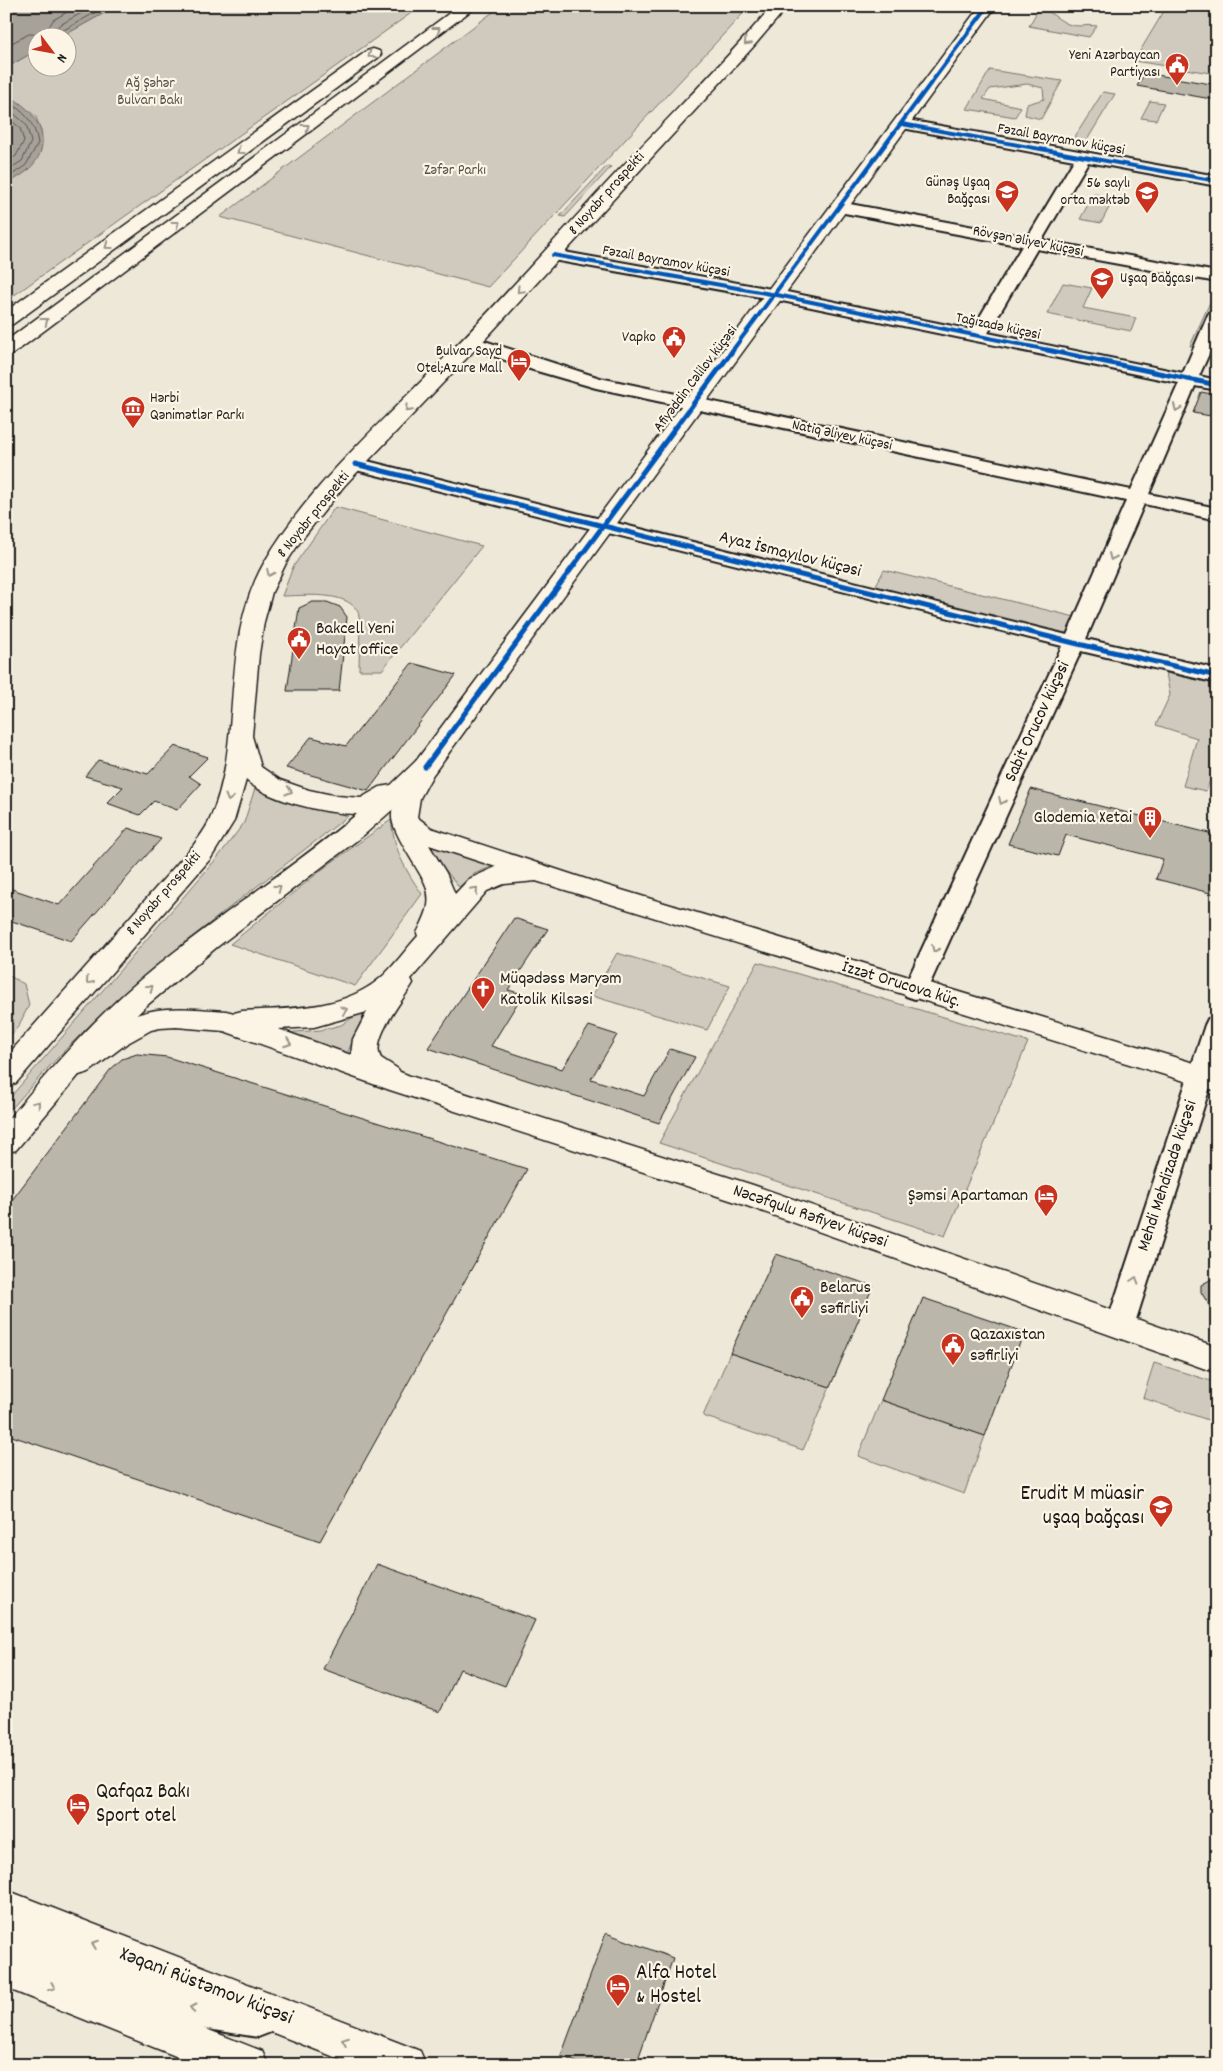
<svg xmlns="http://www.w3.org/2000/svg" width="1223" height="2071" font-family="Dekko,sans-serif">
<rect width="100%" height="100%" fill="#eee8d9"/>
<filter id="ink" filterUnits="userSpaceOnUse"><feTurbulence type="fractalNoise" baseFrequency=".02" numOctaves="2"/><feDisplacementMap in="SourceGraphic" scale="10" xChannelSelector="R" yChannelSelector="G"/><feConvolveMatrix kernelMatrix="1 2 1 2 8 2 1 2 1" color-interpolation-filters="sRGB"/></filter>
<g filter="url(#ink)">
<path fill="#cfcabd" stroke="#76736c" d="M 117,6 L 421,6 L 6,301 L 6,185 L 30,169 L 42,134 L 36,117 L 26,108 L 6,95 L 6,68 L 37,50 L 38,68 L 68,68 L 68,38 L 61,37 Z
M 501,6 L 750,6 L 488,287 L 220,217 Z
M 1040,6 C 1048,11 1062,22 1068,24 C 1078,28 1087,24 1097,26 L 1089,37 L 1029,26 Z
M 1167,6 L 1217,6 L 1217,74 L 1134,61 Z
M 990,70 L 1062,81 L 1041,119 L 1025,115 L 1027,104 L 1044,99 L 1043,88 L 1027,84 L 990,89 L 983,99 L 1021,107 L 1015,117 L 967,109 Z
M 1103,92 L 1115,94 L 1084,145 L 1071,143 Z
M 1150,101 L 1164,103 L 1156,120 L 1141,118 Z
M 607,166 L 611,167 L 565,217 L 560,216 Z
M 1094,194 L 1114,198 L 1101,223 L 1080,219 Z
M 1063,283 L 1092,288 L 1083,308 L 1136,318 L 1131,331 L 1047,314 Z
M 1217,287 L 1217,308 L 1200,349 L 1190,346 Z
M 335,507 L 482,546 L 382,670 L 359,670 C 359,660 361,619 358,612 C 347,590 302,596 282,596 L 293,567 Z
M 884,570 L 1075,617 L 1067,635 L 875,587 Z
M 1166,673 L 1217,684 L 1217,763 L 1206,791 L 1183,786 L 1197,738 L 1156,725 L 1170,695 Z
M 255,788 L 348,816 C 260,885 168,951 86,1029 C 58,1056 32,1085 6,1115 L 6,1102 L 218,857 L 244,823 Z
M 391,820 C 395,852 404,868 422,894 L 355,986 L 230,944 L 329,864 Z
M 425,844 L 494,866 L 474,874 L 459,887 Z
M 617,953 L 730,986 L 707,1030 L 592,996 Z
M 758,962 L 1028,1042 L 945,1236 L 659,1143 Z
M 6,974 L 24,984 L 29,1005 L 18,1027 L 6,1040 Z
M 366,1009 L 347,1054 L 283,1033 L 321,1030 L 341,1025 Z
M 730,1353 L 830,1387 L 803,1450 L 703,1416 Z
M 1154,1363 L 1217,1383 L 1217,1423 L 1143,1398 Z
M 881,1400 L 985,1436 L 964,1494 L 858,1456 Z"/>
<path fill="#a7a299" stroke="#6f6c67" d="M 6,6 L 117,6 L 61,37 L 38,38 L 37,50 L 6,68 Z
M 6,95 C 36,108 57,143 29,169 C 23,175 13,180 6,185 Z"/>
<g fill="none" stroke-linecap="round" stroke-linejoin="round">
<path stroke="#54524e" stroke-width="1" d="M 53,38 L 54,31 L 58,26 L 94,6
M 60,38 L 62,31 L 107,6
M 6,46 L 29,34 L 45,34 L 53,20 L 78,6
M 6,101 C 24,110 35,123 38,143 L 26,165 L 6,179
M 6,107 L 26,124 L 31,142 L 22,161 L 6,171
M 6,116 L 20,128 L 24,141 L 16,156 L 6,162"/>
</g>
<path fill="#bab6aa" stroke="#1c1c1c" d="M 1145,73 L 1217,85 L 1217,100 L 1137,86 Z
M 1201,392 L 1217,395 L 1217,417 L 1193,413 Z
M 312,602 L 327,602 L 340,607 L 347,617 L 339,691 L 287,691 L 299,608 Z
M 412,663 L 456,675 L 368,791 L 286,768 L 311,737 L 346,746 Z
M 175,746 L 208,757 L 189,776 L 201,784 L 177,810 L 154,801 L 140,815 L 107,803 L 123,787 L 85,776 L 98,760 L 148,774 Z
M 1031,789 L 1217,835 L 1217,885 L 1214,894 L 1156,879 L 1163,859 L 1066,835 L 1058,856 L 1008,844 Z
M 128,828 L 161,839 L 71,941 L 6,919 L 6,887 L 59,905 Z
M 514,918 L 548,929 L 508,990 L 523,994 L 491,1046 L 562,1069 L 589,1026 L 617,1035 L 591,1079 L 644,1096 L 670,1049 L 695,1057 L 659,1123 L 428,1048 Z
M 137,1054 L 167,1057 L 527,1169 L 320,1541 L 6,1434 L 6,1208 L 110,1070 L 122,1059 Z
M 776,1254 L 873,1286 L 830,1387 L 730,1353 Z
M 1217,1276 L 1217,1318 L 1201,1292 L 1201,1285 Z
M 923,1298 L 1024,1332 L 985,1436 L 881,1400 Z
M 377,1564 L 535,1620 L 505,1686 L 460,1669 L 440,1712 L 323,1669 Z
M 606,1933 L 673,1958 L 636,2065 L 584,2065 L 561,2056 Z"/>
<g fill="none" stroke-linecap="round" stroke-linejoin="round">
<defs>
<path id="minor" d="M 902,119 L 1217,176 L 1217,186 L 1088,162 L 1042,240 L 1217,272 L 1217,282 L 1037,249 L 988,333 L 1183,373 L 1208,315 L 1211,311 L 1217,310 L 1217,336 L 1199,376 L 1217,380 L 1217,390 L 1195,386 L 1149,494 L 1217,508 L 1217,520 L 1144,504 L 1086,639 L 1217,669 L 1217,683 L 1081,651 L 927,990 L 924,996 L 915,999 L 906,996 L 903,990 L 1062,646 L 348,468 L 346,464 L 348,460 L 355,458 L 1067,635 L 1126,501 L 596,388 L 530,369 L 466,346 L 463,342 L 466,338 L 472,337 L 600,378 L 1131,490 L 1179,383 L 782,301 L 553,260 L 547,259 L 545,255 L 547,251 L 553,250 L 782,291 L 972,330 L 1022,246 L 839,212 L 833,210 L 831,207 L 833,204 L 839,202 L 1028,237 L 1074,160 L 897,127 L 894,124 L 897,121 Z
M 1217,1016 L 1217,1065 L 1134,1326 L 1130,1334 L 1120,1338 L 1110,1334 L 1106,1326 L 1205,1025 L 1208,1019 Z
M 21,1930 L 39,1932 L 194,1991 L 258,2001 L 271,2006 L 276,2019 L 271,2032 L 258,2037 L 194,2027 L 39,1966 L 6,1965 L 6,1931 Z"/>
<path id="major" d="M 459,6 L 477,6 L 13,354 L 6,356 L 6,341 Z
M 373,49 L 379,51 L 381,54 L 379,57 L 13,324 L 6,326 L 6,311 L 367,51 Z
M 425,759 L 434,761 L 437,767 L 420,798 L 417,817 L 431,828 L 595,882 L 1217,1070 L 1217,1091 L 536,881 L 504,884 L 487,891 L 411,979 L 413,983 C 404,999 369,1040 381,1058 L 398,1069 L 400,1072 L 410,1076 L 753,1185 L 1217,1347 L 1217,1373 L 733,1201 L 390,1090 L 224,1031 L 176,1027 L 160,1028 L 151,1030 L 126,1044 L 89,1072 L 79,1075 L 69,1072 L 65,1065 C 71,1054 83,1047 94,1039 C 142,1003 169,1007 226,1011 L 234,1013 L 242,1011 C 292,1008 346,1011 385,974 C 397,962 407,948 418,936 L 417,933 C 426,915 433,903 425,883 C 417,867 393,833 392,818 C 391,798 406,777 416,761 ZM 429,845 L 496,867 L 469,879 L 455,894 L 446,873 ZM 367,1012 L 353,1039 L 351,1055 L 278,1029 L 314,1027 Z
M 6,1890 L 420,2051 L 426,2065 L 355,2065 L 6,1928 Z
M 6,1950 L 262,2051 L 268,2065 L 198,2065 L 6,1988 Z"/>
<path id="highway" d="M 772,6 L 788,6 L 753,47 L 488,336 L 344,486 L 302,539 L 286,563 L 272,592 L 264,622 L 259,654 L 252,736 L 261,767 L 280,780 L 309,790 L 337,796 L 361,798 L 380,787 L 391,785 L 416,761 L 980,6 L 996,6 L 434,773 L 365,834 L 217,947 L 146,1006 L 94,1057 L 16,1150 L 6,1153 L 6,1122 C 44,1077 82,1032 125,993 C 198,928 282,877 357,814 C 326,814 269,801 246,780 L 234,821 L 211,858 L 16,1083 L 6,1086 L 6,1057 L 193,846 C 199,837 206,829 210,819 C 245,739 218,644 264,563 C 309,484 389,416 452,350 C 509,292 562,231 617,172 C 669,117 723,64 772,6 Z"/>
</defs>
<use href="#minor" stroke="#1c1c1c" stroke-width="4"/>
<use href="#major" stroke="#1c1c1c" stroke-width="3"/>
<use href="#highway" stroke="#1c1c1c" stroke-width="3"/>
<use href="#minor" fill="#fcf5e5" fill-rule="evenodd"/>
<use href="#major" fill="#fcf5e5" fill-rule="evenodd"/>
<use href="#highway" fill="#fcf5e5" fill-rule="evenodd"/>
<defs>
<path id="cycleway-far1" d="M 902,124 L 1217,181
M 553,255 L 782,296 L 1053,351
M 732,351 L 988,6"/>
<path id="cycleway" d="M 1047,350 L 1217,385
M 355,464 L 1074,643 L 1217,676
M 425,767 L 733,350"/>
</defs>
<use href="#cycleway-far1" stroke="#fcf5e5" stroke-width="5.5"/>
<use href="#cycleway" stroke="#fcf5e5" stroke-width="8"/>
<use href="#cycleway-far1" stroke="#0057b8" stroke-width="4"/>
<use href="#cycleway" stroke="#0057b8" stroke-width="5"/>
</g>
<defs><path id="oneway-chevron" d="M-2-3.5L2.5 0L-2 3.5" fill="none" stroke-width="1.6" stroke-linecap="round" stroke-linejoin="round" transform="scale(1.25)"/></defs>
<g stroke="#97938b">
<use href="#oneway-chevron" transform="translate(437 30) rotate(-37)"/>
<use href="#oneway-chevron" transform="translate(747 42) rotate(133)"/>
<use href="#oneway-chevron" transform="translate(371 55) rotate(144)"/>
<use href="#oneway-chevron" transform="translate(306 127) rotate(-37)"/>
<use href="#oneway-chevron" transform="translate(240 151) rotate(144)"/>
<use href="#oneway-chevron" transform="translate(176 224) rotate(-37)"/>
<use href="#oneway-chevron" transform="translate(108 246) rotate(144)"/>
<use href="#oneway-chevron" transform="translate(520 290) rotate(133)"/>
<use href="#oneway-chevron" transform="translate(45 321) rotate(-37)"/>
<use href="#oneway-chevron" transform="translate(1177 408) rotate(113)"/>
<use href="#oneway-chevron" transform="translate(408 409) rotate(134)"/>
<use href="#oneway-chevron" transform="translate(1112 557) rotate(114)"/>
<use href="#oneway-chevron" transform="translate(270 573) rotate(116)"/>
<use href="#oneway-chevron" transform="translate(289 791) rotate(16)"/>
<use href="#oneway-chevron" transform="translate(229 798) rotate(105)"/>
<use href="#oneway-chevron" transform="translate(1002 801) rotate(115)"/>
<use href="#oneway-chevron" transform="translate(278 888) rotate(-38)"/>
<use href="#oneway-chevron" transform="translate(475 890) rotate(-47)"/>
<use href="#oneway-chevron" transform="translate(935 949) rotate(114)"/>
<use href="#oneway-chevron" transform="translate(89 981) rotate(131)"/>
<use href="#oneway-chevron" transform="translate(150 988) rotate(-38)"/>
<use href="#oneway-chevron" transform="translate(344 1010) rotate(-18)"/>
<use href="#oneway-chevron" transform="translate(288 1043) rotate(20)"/>
<use href="#oneway-chevron" transform="translate(37 1104) rotate(-50)"/>
<use href="#oneway-chevron" transform="translate(1135 1280) rotate(-72)"/>
<use href="#oneway-chevron" transform="translate(95 1944) rotate(-159)"/>
<use href="#oneway-chevron" transform="translate(52 1987) rotate(22)"/>
<use href="#oneway-chevron" transform="translate(193 2008) rotate(-164)"/>
<use href="#oneway-chevron" transform="translate(345 2041) rotate(-159)"/>
</g>
</g>
<defs>
<symbol id="civic-pin" viewBox="-11 -11 22 30"><path d="M0 17L-7.5 6A9.5 9.5 0 1 1 7.5 6Z" fill="#c8321e" stroke="#fcf5e5"/><path d="M-.6-6.5H3V-4.5H.6V-3L4-1V1h2V6H-6V1h2V-1L-.6-3ZM-1.2 2.5V6h2.4V2.5Z" fill="#fff"/></symbol>
<symbol id="school-pin" viewBox="-11 -11 22 30"><path d="M0 17L-7.5 6A9.5 9.5 0 1 1 7.5 6Z" fill="#c8321e" stroke="#fcf5e5"/><path d="M0-5L7-2L0 1L-7-2ZM-4 1L0 2.5L4 1V4Q0 6-4 4Z" fill="#fff"/></symbol>
<symbol id="hotel-pin" viewBox="-11 -11 22 30"><path d="M0 17L-7.5 6A9.5 9.5 0 1 1 7.5 6Z" fill="#c8321e" stroke="#fcf5e5"/><path d="M-6-4.5h1.5V1H6V5H4.5V3h-9V5H-6ZM-4 0a1.8 1.8 0 1 1 3.6 0ZM.5 0V-2.5h3Q6-2.5 6 0Z" fill="#fff"/></symbol>
<symbol id="museum-pin" viewBox="-11 -11 22 30"><path d="M0 17L-7.5 6A9.5 9.5 0 1 1 7.5 6Z" fill="#c8321e" stroke="#fcf5e5"/><path d="M0-6L6-3V-2H-6V-3ZM-5-1h2V3h-2ZM-1-1h2V3h-2ZM3-1h2V3H3ZM-6 4H6V6H-6Z" fill="#fff"/></symbol>
<symbol id="building-pin" viewBox="-11 -11 22 30"><path d="M0 17L-7.5 6A9.5 9.5 0 1 1 7.5 6Z" fill="#c8321e" stroke="#fcf5e5"/><path d="M-4-6H4V6H1V3H-1V6H-4ZM-2.5-4.3h1.7v1.8h-1.7ZM.8-4.3h1.7v1.8H.8ZM-2.5-1h1.7V.8h-1.7ZM.8-1h1.7V.8H.8Z" fill="#fff"/></symbol>
<symbol id="church-pin" viewBox="-11 -11 22 30"><path d="M0 17L-7.5 6A9.5 9.5 0 1 1 7.5 6Z" fill="#c8321e" stroke="#fcf5e5"/><path d="M-1.2-6h2.4v3.5h3.3v2.4h-3.3V6h-2.4V-.1h-3.3v-2.4h3.3Z" fill="#fff"/></symbol>
</defs>
<g fill-rule="evenodd">
<use href="#civic-pin" x="1163" y="51" width="28" height="38"/>
<use href="#school-pin" x="993" y="178" width="28" height="38"/>
<use href="#school-pin" x="1133" y="179" width="28" height="38"/>
<use href="#school-pin" x="1088" y="265" width="28" height="38"/>
<use href="#civic-pin" x="660" y="324" width="28" height="38"/>
<use href="#hotel-pin" x="505" y="347" width="28" height="38"/>
<use href="#museum-pin" x="119" y="394" width="28" height="38"/>
<use href="#civic-pin" x="285" y="625" width="28" height="38"/>
<use href="#building-pin" x="1136" y="804" width="28" height="38"/>
<use href="#church-pin" x="469" y="975" width="28" height="38"/>
<use href="#hotel-pin" x="1032" y="1182" width="28" height="38"/>
<use href="#civic-pin" x="788" y="1284" width="28" height="38"/>
<use href="#civic-pin" x="939" y="1331" width="28" height="38"/>
<use href="#school-pin" x="1147" y="1493" width="28" height="38"/>
<use href="#hotel-pin" x="64" y="1791" width="28" height="38"/>
<use href="#hotel-pin" x="604" y="1972" width="28" height="38"/>
</g>
<g text-anchor="middle" dominant-baseline="central" stroke-width="4.5" stroke-linejoin="round" paint-order="stroke">
<g font-size="15" fill="#1c1c1c" stroke="#fcf5e5" text-anchor="end">
<text x="1160" y="56">Yeni Azərbaycan<tspan x="1160" dy="17">Partiyası</tspan></text>
<text x="990" y="183">Günəş Uşaq<tspan x="990" dy="17">Bağçası</tspan></text>
<text x="1130" y="184">56 saylı<tspan x="1130" dy="17">orta məktəb</tspan></text>
<text x="1120" y="279" text-anchor="start">Uşaq Bağçası</text>
<text x="656" y="338">Vapko</text>
<text x="502" y="352">Bulvar Sayd<tspan x="502" dy="17">Otel;Azure Mall</tspan></text>
<text x="150" y="399" text-anchor="start">Hərbi<tspan x="150" dy="17">Qənimətlər Parkı</tspan></text>
</g>
<g font-size="15" fill="#52504c" stroke="#fcf5e5">
<text x="150" y="84">Ağ Şəhər<tspan x="150" dy="17">Bulvarı Bakı</tspan></text>
<text x="455" y="171">Zəfər Parkı</text>
</g>
<g font-size="15" fill="#1c1c1c" stroke="#fcf5e5">
<text transform="translate(1061 140) rotate(10)">Fəzail Bayramov küçəsi</text>
<text transform="translate(607 194) rotate(-48)">8 Noyabr prospekti</text>
<text transform="translate(1028 242) rotate(11)">Rövşən Əliyev küçəsi</text>
<text transform="translate(666 262) rotate(10)">Fəzail Bayramov küçəsi</text>
<text transform="translate(998 327) rotate(12)">Tağızadə küçəsi</text>
<text transform="translate(696 379) rotate(-53)">Afiyəddin Cəlilov küçəsi</text>
<text transform="translate(842 436) rotate(12)">Natiq Əliyev küçəsi</text>
<text transform="translate(314 515) rotate(-51)">8 Noyabr prospekti</text>
<text transform="translate(164 894) rotate(-49)">8 Noyabr prospekti</text>
</g>
<g font-size="18" fill="#1c1c1c" stroke="#fcf5e5">
<text transform="translate(790 555) rotate(14)">Ayaz İsmayılov küçəsi</text>
<text transform="translate(1038 722) rotate(-65)">Sabit Orucov küçəsi</text>
<text transform="translate(901 985) rotate(17)">İzzət Orucova küç.</text>
<text transform="translate(1168 1176) rotate(-72)">Mehdi Mehdizadə küçəsi</text>
<text transform="translate(810 1217) rotate(19)">Nəcəfqulu Rəfiyev küçəsi</text>
</g>
<g font-size="18" fill="#1c1c1c" stroke="#fcf5e5" text-anchor="start">
<text x="316" y="629">Bakcell Yeni<tspan x="316" dy="21">Hayat office</tspan></text>
<text x="1132" y="818" text-anchor="end">Glodemia Xetai</text>
<text x="500" y="979">Müqədəss Məryəm<tspan x="500" dy="21">Katolik Kilsəsi</tspan></text>
<text x="1028" y="1196" text-anchor="end">Şəmsi Apartaman</text>
<text x="820" y="1288">Belarus<tspan x="820" dy="21">səfirliyi</tspan></text>
<text x="970" y="1335">Qazaxıstan<tspan x="970" dy="21">səfirliyi</tspan></text>
</g>
<g font-size="21" fill="#1c1c1c" stroke="#fcf5e5" text-anchor="start">
<text x="1144" y="1495" text-anchor="end">Erudit M müasir<tspan x="1144" dy="24">uşaq bağçası</tspan></text>
<text x="96" y="1793">Qafqaz Bakı<tspan x="96" dy="24">Sport otel</tspan></text>
<text x="636" y="1974">Alfa Hotel<tspan x="636" dy="24">&amp; Hostel</tspan></text>
</g>
<g font-size="21" fill="#1c1c1c" stroke="#fcf5e5">
<text transform="translate(206 1987) rotate(21)">Xəqani Rüstəmov küçəsi</text>
</g>
</g>
<rect width="1223" height="2071" fill="none" stroke="#fcf5e5" stroke-width="25"/>
<rect x="12" y="12" width="1198" height="2046" fill="none" stroke="#1c1c1c" stroke-width="2" filter="url(#ink)"/>
<g transform="translate(52 52) rotate(122)"><circle r="24" fill="#fcf5e5" stroke="#a29e95"/>
<path d="M0-4L9 19L0 12L-9 19Z" fill="#c8321e"/>
<text y="-8" font-size="14" font-weight="bold" text-anchor="middle" fill="#1c1c1c">N</text>
</g>
</svg>
